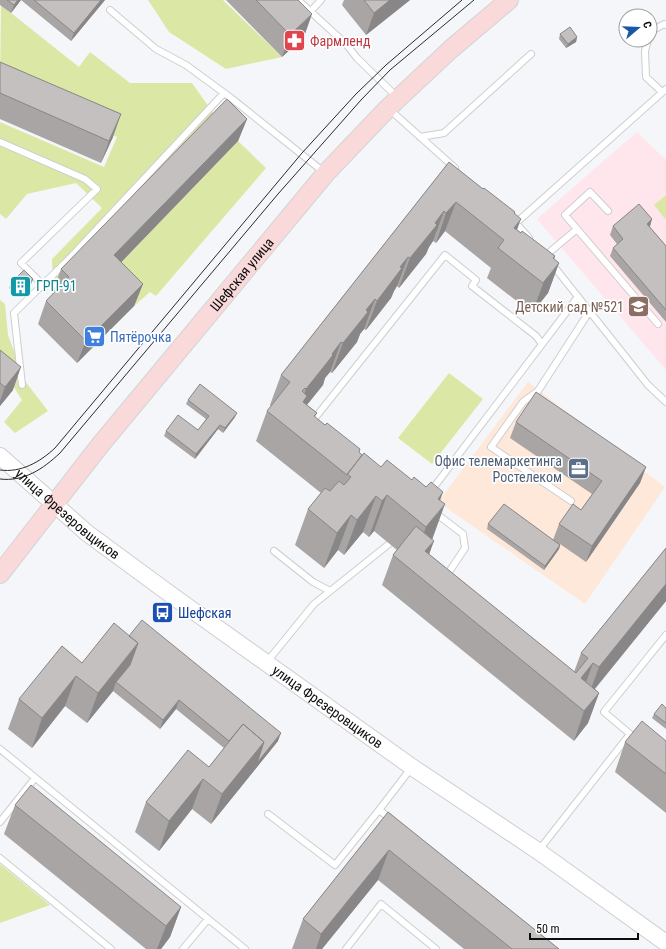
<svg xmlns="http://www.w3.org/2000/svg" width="666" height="949" font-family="'Roboto Condensed',sans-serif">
<rect width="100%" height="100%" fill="#f5f6f9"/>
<path fill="#fde8da" d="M 528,382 L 665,487 L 585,604 L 438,502 Z"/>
<path fill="#ffe5ec" d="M 637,132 L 666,160 L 666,370 L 537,219 Z"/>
<path fill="#dbe8a5" d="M 148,0 L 223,0 L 282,57 L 226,69 L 169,32 Z
M 1,5 L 79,67 L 90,52 L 130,83 L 192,83 L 217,118 L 53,284 L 52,259 L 102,208 L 76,183 L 27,194 L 6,219 L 0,214 L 0,122 L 104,167 L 117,137 L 0,83 Z
M 238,141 L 266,168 L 156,296 L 150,292 L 134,306 L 106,278 Z
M 666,195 L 666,220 L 654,205 Z
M 0,300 L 5,304 L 8,335 L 25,381 L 48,411 L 15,433 L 4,422 L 22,400 L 0,365 Z
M 449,373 L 483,399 L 432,464 L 398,438 Z
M 0,864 L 50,905 L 0,923 Z"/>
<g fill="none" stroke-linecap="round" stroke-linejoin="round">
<defs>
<path id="lane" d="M 298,0 L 346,44 L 357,58 L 397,97
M 110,10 L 156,49 L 186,65 L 231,98 L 325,173
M 310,12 L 321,0
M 650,32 L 664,24 L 666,25
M 648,40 L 645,51 L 646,77 L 662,92
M 389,109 L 455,168
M 420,137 L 444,133 L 531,54
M 0,142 L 85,179 L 97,189 L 21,263 L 43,285
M 608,211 L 590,192 L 565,215 L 658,324
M 514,221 L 529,238
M 516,223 L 666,89
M 545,256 L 577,229
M 552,264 L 648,385 L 666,402
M 22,385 L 14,313 L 69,259 L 224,93
M 311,423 L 445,255 L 476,280 L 472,286 L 536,336 L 542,344
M 431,491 L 577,298
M 571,501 L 491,447 L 523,402 L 538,391 L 589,312
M 434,512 L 463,534 L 465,548 L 445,578
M 274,551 L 313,582 L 330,591
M 266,663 L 314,604 L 389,544
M 636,739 L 604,712 L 666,635
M 0,749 L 245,949
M 268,814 L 335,865 L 379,810
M 391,819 L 379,810 L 412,767
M 0,822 L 35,778
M 539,850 L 630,734
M 0,858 L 111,949
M 183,949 L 208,919
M 346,949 L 381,904 L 436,949"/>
<g id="secondary">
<path id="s1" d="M 0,456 L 87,533 L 174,597 L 412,767 L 538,851 L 666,943"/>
</g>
<g id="primary">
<path id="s2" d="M 0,574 L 101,444 L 326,173 L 388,108 L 451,49 L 509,0"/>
</g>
</defs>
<use href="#lane" stroke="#cdced0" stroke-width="8"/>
<use href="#secondary" stroke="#cdced0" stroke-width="18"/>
<use href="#primary" stroke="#d4d4d4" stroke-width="20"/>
<use href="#lane" stroke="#fff" stroke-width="6"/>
<use href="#secondary" stroke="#fff" stroke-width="16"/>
<use href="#primary" stroke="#fad9da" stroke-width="18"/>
<path stroke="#2a2a2b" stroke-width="1" d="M 0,470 C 21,473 40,462 55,448 L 302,153 L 356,94 L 386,65 L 462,0
M 0,479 C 24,482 43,469 60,453 L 278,194 L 361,100 L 390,70 L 474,0"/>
</g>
<path fill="#a8a5a4" d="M 0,0 L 105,0 L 71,41 L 21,0 L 11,13 L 0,5 Z
M 226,0 L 298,0 L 304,37 L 282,57 Z
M 344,0 L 410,0 L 366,35 L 342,5 Z
M 560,34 L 577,37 L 576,42 L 566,48 L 559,39 Z
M 0,62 L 113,137 L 101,163 L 0,119 Z
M 247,119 L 238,141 L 121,262 L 143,284 L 134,306 L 77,363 L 38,324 L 46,301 L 54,293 L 53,291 L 61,269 Z
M 449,162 L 483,189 L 515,212 L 514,214 L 517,230 L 555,256 L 554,259 L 559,263 L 548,293 L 532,313 L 487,278 L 491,268 L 445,231 L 436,243 L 433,241 L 429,247 L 426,254 L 399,288 L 397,286 L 394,291 L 391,298 L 366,330 L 364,329 L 360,334 L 357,342 L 332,373 L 330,372 L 325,378 L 323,385 L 307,405 L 317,413 L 315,417 L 362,455 L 381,467 L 412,480 L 440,501 L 429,554 L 574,672 L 581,653 L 666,548 L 666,601 L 595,689 L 599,693 L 588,723 L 574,741 L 382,585 L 393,555 L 397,550 L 374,531 L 369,537 L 363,532 L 344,555 L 338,550 L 324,568 L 295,545 L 308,509 L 321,493 L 256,441 L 267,411 L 271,406 L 270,405 L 281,375 Z
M 652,219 L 650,227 L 666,246 L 666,322 L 610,256 L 613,248 L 617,244 L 610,235 L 613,226 Z
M 33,279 L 31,284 L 18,297 L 9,288 L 11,283 Z
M 0,350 L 13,390 L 0,406 Z
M 188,400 L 235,417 L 223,433 L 218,429 L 195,459 L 164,436 L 166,431 L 198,430 L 206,419 L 186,404 Z
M 516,422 L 646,467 L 640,483 L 586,562 L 560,544 L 560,545 L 559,549 L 544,570 L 487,529 L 488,524 L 553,540 L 559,524 L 581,510 L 592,494 L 510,438 Z
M 129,636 L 278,741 L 211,824 L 192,809 L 159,851 L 135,832 L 146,802 L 209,767 L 224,748 L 176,709 L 160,729 L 113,691 L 87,723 L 65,706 L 32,748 L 8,729 L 19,699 Z
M 666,708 L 666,729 L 652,718 L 654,714 Z
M 666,741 L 666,813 L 615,772 L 625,742 Z
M 15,805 L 181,907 L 170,937 L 161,949 L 146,949 L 4,834 Z
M 388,812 L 559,949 L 464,949 L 378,880 L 322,949 L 292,949 L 303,919 Z"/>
<path fill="#888686" d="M 18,0 L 21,0 L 11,13 L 14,5 Z
M 101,0 L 105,0 L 71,41 L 74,33 Z
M 390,0 L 410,0 L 366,35 L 374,13 Z
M 312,14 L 304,37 L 282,57 L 290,35 Z
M 577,37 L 576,42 L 566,48 L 568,44 Z
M 121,114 L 113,137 L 101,163 L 109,141 Z
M 247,119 L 238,141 L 106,278 L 114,255 Z
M 456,202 L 445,231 L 436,243 L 446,213 Z
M 444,211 L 433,241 L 429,247 L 426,254 L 399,288 L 410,258 L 435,223 Z
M 521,219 L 510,249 L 514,228 Z
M 652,219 L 649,228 L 647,224 Z
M 555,256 L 547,278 L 559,263 L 548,293 L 532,313 L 553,258 Z
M 408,257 L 397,286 L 394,291 L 391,298 L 366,330 L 377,301 L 400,267 Z
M 33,279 L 31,284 L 18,297 L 20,293 Z
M 143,284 L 134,306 L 77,363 L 86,341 Z
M 375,299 L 364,329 L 360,334 L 357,342 L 332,373 L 343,343 L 366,310 Z
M 341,342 L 330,372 L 325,378 L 323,385 L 301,412 L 296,426 L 292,432 L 306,389 L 332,354 Z
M 21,367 L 13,390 L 0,406 L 0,401 L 5,387 Z
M 237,413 L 235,417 L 223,433 L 225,428 Z
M 220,425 L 218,429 L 195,459 L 196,454 Z
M 646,467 L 640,483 L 586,562 L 592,546 Z
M 443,492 L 434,518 L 445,504 L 432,540 L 413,563 L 426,527 L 438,499 Z
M 387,495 L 374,531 L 369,537 L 382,501 Z
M 376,496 L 363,532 L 344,555 L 357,520 Z
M 351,515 L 338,550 L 324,568 L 337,533 Z
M 434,541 L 423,571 L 425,551 Z
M 560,545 L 559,549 L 544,570 L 545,566 Z
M 666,584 L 666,601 L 588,697 L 599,667 Z
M 138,643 L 127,673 L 116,682 L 113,691 L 87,723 L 98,693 Z
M 593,663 L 582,693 L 581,678 Z
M 76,676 L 65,706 L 32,748 L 42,718 Z
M 599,693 L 588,723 L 574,741 L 584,711 Z
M 179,700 L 176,709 L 160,729 L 163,720 Z
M 281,733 L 278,741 L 211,824 L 222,794 L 264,742 Z
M 203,779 L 192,809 L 159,851 L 169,821 Z
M 389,850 L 378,880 L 322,949 L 316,949 L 321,934 Z
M 181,907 L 170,937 L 161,949 L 157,949 L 166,926 Z"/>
<path fill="#c3c0bf" stroke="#888686" d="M 7,0 L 18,0 L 14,5 Z
M 34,0 L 101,0 L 74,33 Z
M 256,0 L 298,0 L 312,14 L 290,35 Z
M 364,0 L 390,0 L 374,13 Z
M 570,27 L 577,37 L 568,44 L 560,34 Z
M 0,62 L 121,114 L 109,141 L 0,93 Z
M 227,99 L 247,119 L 114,255 L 143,284 L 86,341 L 46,301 L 69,277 L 61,269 Z
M 449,162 L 483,189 L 484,188 L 515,212 L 514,213 L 521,219 L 514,228 L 521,233 L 522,231 L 555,256 L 553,258 L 559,263 L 543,283 L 498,248 L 504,240 L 456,202 L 446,213 L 444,211 L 435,223 L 437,225 L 410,258 L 408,257 L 400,267 L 402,268 L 377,301 L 375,299 L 366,310 L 368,312 L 343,343 L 341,342 L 332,354 L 333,355 L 322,369 L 306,389 L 305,388 L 302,391 L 307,396 L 303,402 L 317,413 L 314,416 L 325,425 L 327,423 L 360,449 L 359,452 L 362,455 L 347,475 L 267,411 L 290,382 L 281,375 Z
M 639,204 L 652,219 L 647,224 L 666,246 L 666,310 L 613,248 L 623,239 L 613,226 Z
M 24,270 L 33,279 L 20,293 L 11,283 Z
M 0,350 L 21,367 L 5,387 L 0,383 Z
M 200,384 L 237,413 L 225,428 L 220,425 L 196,454 L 166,431 L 178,415 L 198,430 L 209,416 L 188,400 Z
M 536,392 L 646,467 L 592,546 L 559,524 L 573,504 L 581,510 L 602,481 L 516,422 Z
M 364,453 L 381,467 L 387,460 L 412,480 L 414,477 L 426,487 L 431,482 L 443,492 L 438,499 L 445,504 L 426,527 L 387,495 L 382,501 L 376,496 L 357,520 L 351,515 L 337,533 L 308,509 L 325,488 L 330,491 L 339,481 L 344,485 L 351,477 L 347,474 Z
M 504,504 L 560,545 L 545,566 L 488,524 Z
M 416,526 L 434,541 L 425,551 L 576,673 L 588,658 L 581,653 L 666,548 L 666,584 L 599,667 L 593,663 L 581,678 L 599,693 L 584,711 L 393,555 Z
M 142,620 L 281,733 L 257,763 L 264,742 L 243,724 L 229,741 L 179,700 L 163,720 L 116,682 L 130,665 L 138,643 L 129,636 Z
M 114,623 L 138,643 L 98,693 L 76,676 L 42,718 L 19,699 L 62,646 L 82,663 Z
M 662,704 L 666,708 L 666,723 L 654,714 Z
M 642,721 L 666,741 L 666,774 L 625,742 Z
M 243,724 L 264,742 L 222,794 L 203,779 L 169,821 L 146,802 L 188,750 L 209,767 Z
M 31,785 L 181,907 L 166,926 L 15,805 Z
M 388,812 L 559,949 L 512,949 L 389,850 L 321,934 L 303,919 Z"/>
<defs>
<symbol id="pharmacy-square" viewBox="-11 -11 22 22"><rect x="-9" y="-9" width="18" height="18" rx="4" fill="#e0444e" stroke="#fff"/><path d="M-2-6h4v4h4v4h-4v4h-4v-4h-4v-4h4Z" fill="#fff"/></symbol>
<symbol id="building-square" viewBox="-11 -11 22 22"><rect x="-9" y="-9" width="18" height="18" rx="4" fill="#0f9aa8" stroke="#fff"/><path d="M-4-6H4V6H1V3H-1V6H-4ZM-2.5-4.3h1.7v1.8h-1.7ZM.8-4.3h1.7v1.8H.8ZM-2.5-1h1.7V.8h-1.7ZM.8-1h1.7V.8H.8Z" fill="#fff"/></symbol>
<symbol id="school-square" viewBox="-11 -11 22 22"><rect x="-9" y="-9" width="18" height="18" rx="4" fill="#8d6e63" stroke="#fff"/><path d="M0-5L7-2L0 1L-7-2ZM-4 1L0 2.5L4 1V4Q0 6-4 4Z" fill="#fff"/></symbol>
<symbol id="supermarket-square" viewBox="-11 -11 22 22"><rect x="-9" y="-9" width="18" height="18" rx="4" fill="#3f7fe0" stroke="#fff"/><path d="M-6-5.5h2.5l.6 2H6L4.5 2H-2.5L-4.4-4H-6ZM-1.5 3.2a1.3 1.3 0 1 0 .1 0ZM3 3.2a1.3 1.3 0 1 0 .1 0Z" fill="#fff"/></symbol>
<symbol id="office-square" viewBox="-11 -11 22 22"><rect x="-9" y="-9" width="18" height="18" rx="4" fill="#5c6f8a" stroke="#fff"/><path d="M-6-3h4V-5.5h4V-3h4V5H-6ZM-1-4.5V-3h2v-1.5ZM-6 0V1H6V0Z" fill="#fff"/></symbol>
<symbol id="bus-square" viewBox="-11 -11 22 22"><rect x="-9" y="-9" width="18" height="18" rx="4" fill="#1a4fb4" stroke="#fff"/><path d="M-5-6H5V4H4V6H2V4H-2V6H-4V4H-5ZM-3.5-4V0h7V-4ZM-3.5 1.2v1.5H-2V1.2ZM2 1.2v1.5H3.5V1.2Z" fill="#fff"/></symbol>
</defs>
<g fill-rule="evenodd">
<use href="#pharmacy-square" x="282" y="28" width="25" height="25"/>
<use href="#building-square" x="8" y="274" width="25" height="25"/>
<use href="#school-square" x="626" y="294" width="25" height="25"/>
<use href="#supermarket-square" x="82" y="324" width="25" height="25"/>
<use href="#office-square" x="566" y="456" width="25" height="25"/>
<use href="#bus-square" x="150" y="600" width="25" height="25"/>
</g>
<g text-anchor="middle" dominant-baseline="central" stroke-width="3.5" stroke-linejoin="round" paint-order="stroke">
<g font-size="14" fill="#be3a42" stroke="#fff" text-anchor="start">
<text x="310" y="41">Фармленд</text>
</g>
<g font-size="14" fill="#0e0e0f" stroke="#fff">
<text stroke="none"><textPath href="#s2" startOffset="385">Шефская улица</textPath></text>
<text stroke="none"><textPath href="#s1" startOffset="89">улица Фрезеровщиков</textPath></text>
<text stroke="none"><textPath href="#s1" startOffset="413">улица Фрезеровщиков</textPath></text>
</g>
<g font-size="14" fill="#0d838f" stroke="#fff" text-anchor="start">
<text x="36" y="286">ГРП-91</text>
</g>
<g font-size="14" fill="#785e54" stroke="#fff" text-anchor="end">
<text x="624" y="307">Детский сад №521</text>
</g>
<g font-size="14" fill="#366cbe" stroke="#fff" text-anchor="start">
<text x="110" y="337">Пятёрочка</text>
</g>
<g font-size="14" fill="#4e5e75" stroke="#fff" text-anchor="end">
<text x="562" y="461">Офис телемаркетинга<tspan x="562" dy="16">Ростелеком</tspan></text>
</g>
<g font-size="14" fill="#164399" stroke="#fff" text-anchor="start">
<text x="178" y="613">Шефская</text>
</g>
</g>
<g transform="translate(638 28) rotate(71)"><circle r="19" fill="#ffffff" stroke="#9f9f9f"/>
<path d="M0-3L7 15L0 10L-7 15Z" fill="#1956a7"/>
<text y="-6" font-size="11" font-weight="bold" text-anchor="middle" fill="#0e0e0f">С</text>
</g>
<path d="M530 933v6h108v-6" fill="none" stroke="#0e0e0f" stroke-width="2"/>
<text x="536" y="933" font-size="12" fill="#0e0e0f" stroke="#ffffff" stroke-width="3" paint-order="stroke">50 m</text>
</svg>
